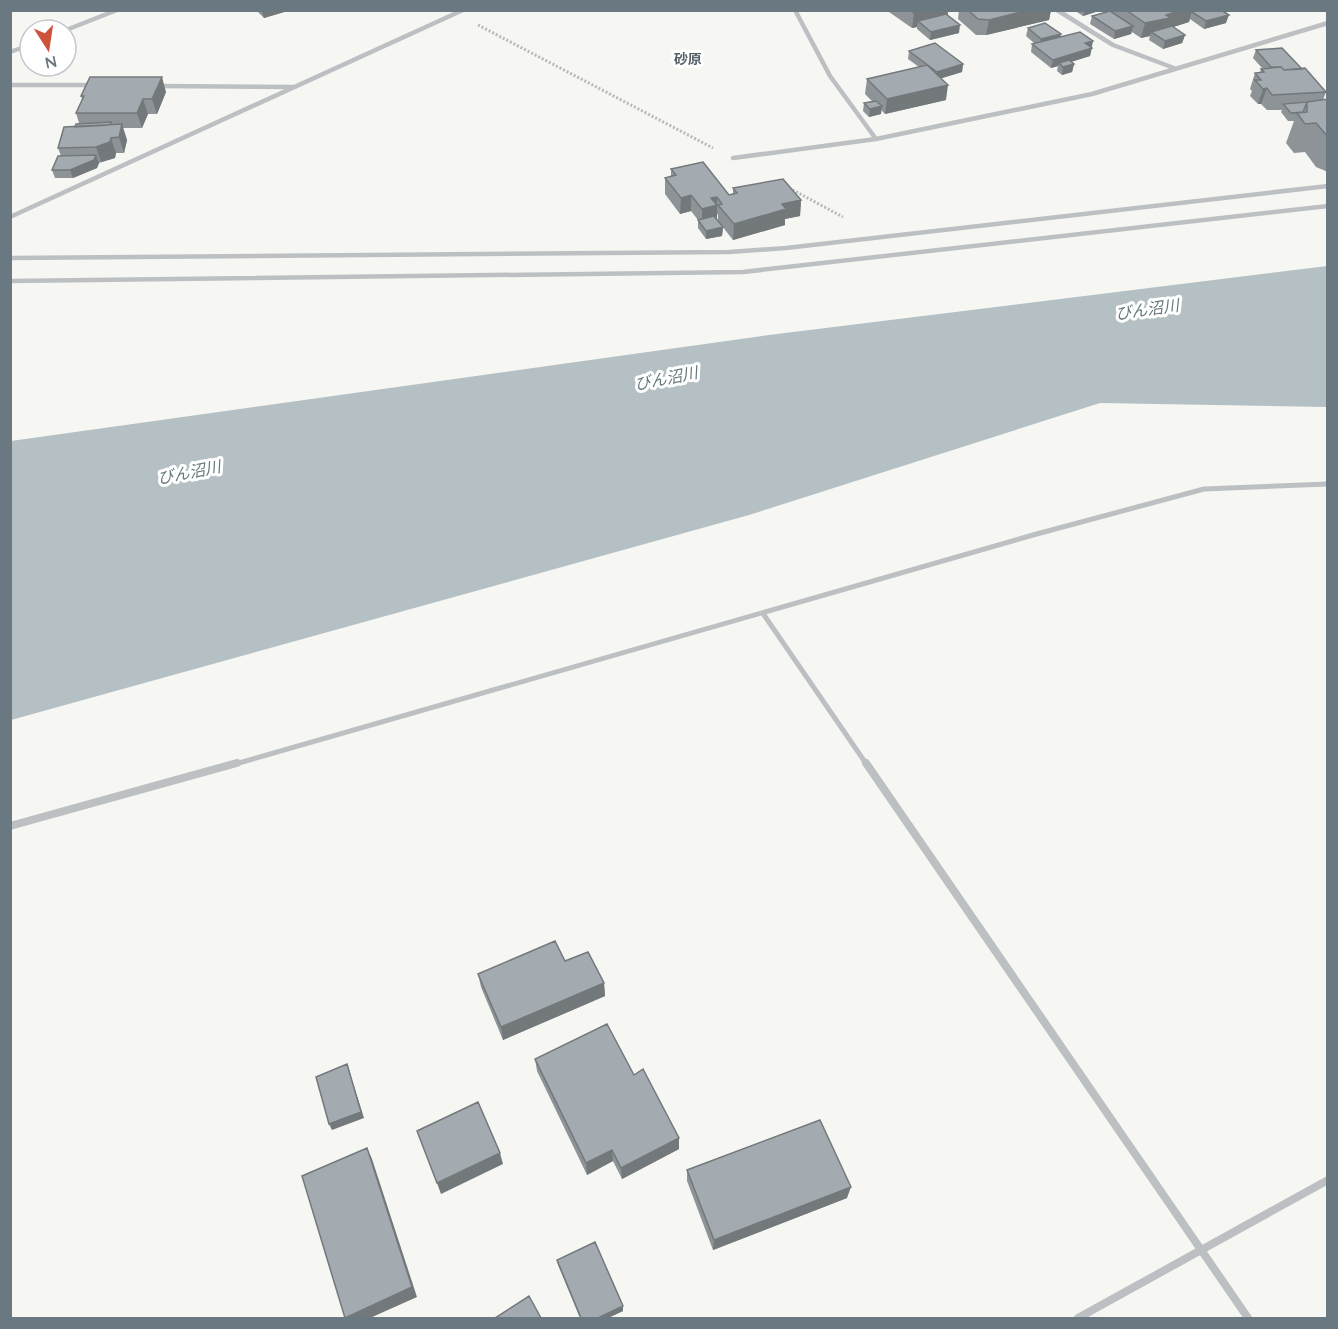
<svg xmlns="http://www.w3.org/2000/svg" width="1338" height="1329" font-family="Quicksand,'Noto Sans JP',sans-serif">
<rect width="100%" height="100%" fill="#f6f6f3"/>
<path fill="#b4c0c3" d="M 1327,266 L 1327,407 L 1100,403 L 749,515 L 11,720 L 11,441 L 769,335 Z"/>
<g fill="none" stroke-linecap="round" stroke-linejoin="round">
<path stroke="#b6babc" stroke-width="3" stroke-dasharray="2 2" stroke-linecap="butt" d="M 478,25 L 713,148
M 789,188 L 843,217"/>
<path stroke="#bcc0c3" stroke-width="4.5" d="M 795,10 L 830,76 L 876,139
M 1057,10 L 1113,45 L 1174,68
M 66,30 L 117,10
M 10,52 L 30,45
M 10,85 L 94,85
M 158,86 L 295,87
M 733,158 L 876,139 L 1092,94 L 1328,23
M 10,217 L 463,10
M 10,258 L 729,252 L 786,248 L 1328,186
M 10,281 L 743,272 L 1328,206"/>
<path stroke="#bcc0c3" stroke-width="5" d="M 764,615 L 867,765
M 232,765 L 1033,535 L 1204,489 L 1328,484"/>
<path stroke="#bcc0c3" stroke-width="8" d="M 866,763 L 1248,1318
M 10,826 L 237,763
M 1078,1318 L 1328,1180"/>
</g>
<path fill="#8d9397" d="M 256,10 L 291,10 L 264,18 Z
M 890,10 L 948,10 L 948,15 L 959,33 L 930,40 L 917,29 L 917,27 L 912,28 L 889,12 Z
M 959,10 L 1051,10 L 1049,20 L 986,35 L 976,35 L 958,19 Z
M 1074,10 L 1102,10 L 1083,16 Z
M 1113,10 L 1221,10 L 1226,23 L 1204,29 L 1190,19 L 1189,22 L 1173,27 L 1185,35 L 1182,43 L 1163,49 L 1149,40 L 1150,36 L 1141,38 L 1132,32 L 1131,34 L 1114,39 L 1090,24 L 1092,16 L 1113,12 Z
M 1028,28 L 1061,34 L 1060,37 L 1092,48 L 1090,56 L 1071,62 L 1074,64 L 1072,72 L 1062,75 L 1057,71 L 1058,66 L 1051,68 L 1031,52 L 1032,44 L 1035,44 L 1026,36 Z
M 1256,50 L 1302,69 L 1326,92 L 1323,100 L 1328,99 L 1328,172 L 1316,167 L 1305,152 L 1294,153 L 1286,143 L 1294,121 L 1288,121 L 1281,112 L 1282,110 L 1267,110 L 1261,104 L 1258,104 L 1250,96 L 1252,91 L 1250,89 L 1255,73 L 1260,73 L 1261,69 L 1262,68 L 1253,58 Z
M 909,51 L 963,64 L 962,72 L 941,78 L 946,100 L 885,114 L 881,110 L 881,114 L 869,117 L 863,111 L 864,103 L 872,101 L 865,94 L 867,79 L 919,67 L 908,59 Z
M 166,92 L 157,114 L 148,114 L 142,128 L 123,128 L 127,140 L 124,153 L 116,153 L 115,158 L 99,163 L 97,168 L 73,178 L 55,178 L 52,170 L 61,156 L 58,148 L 75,127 L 79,123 L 76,113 L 82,99 L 81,96 Z
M 671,169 L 729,195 L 733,194 L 733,188 L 801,200 L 800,216 L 785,219 L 785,225 L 733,240 L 718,221 L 718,215 L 717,214 L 717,220 L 723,227 L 722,236 L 706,239 L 698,228 L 698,220 L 691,211 L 680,214 L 665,194 L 665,178 L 671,176 Z
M 565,961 L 604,983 L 605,996 L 503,1040 L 481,987 L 478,974 Z
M 535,1059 L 634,1075 L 679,1149 L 622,1179 L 613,1161 L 587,1175 L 537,1071 Z
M 687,1170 L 847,1198 L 713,1250 L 687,1181 Z
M 557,1260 L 623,1311 L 608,1318 L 580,1318 L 558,1265 Z"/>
<path fill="#73787b" d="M 924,10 L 948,10 L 947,18 L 918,21 L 917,27 L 912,28 L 914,13 Z
M 1029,10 L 1051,10 L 1049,20 L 986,35 L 989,20 Z
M 1085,10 L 1102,10 L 1083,16 Z
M 1182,10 L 1192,10 L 1189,22 L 1167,29 L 1151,32 L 1150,36 L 1141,38 L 1145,23 Z
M 262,11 L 262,10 L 291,10 L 264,18 Z
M 1229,15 L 1226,23 L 1204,29 L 1206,21 Z
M 960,25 L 959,33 L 930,40 L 931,32 Z
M 1133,26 L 1131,34 L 1114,39 L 1115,31 Z
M 1061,34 L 1059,41 L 1039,47 L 1041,39 Z
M 1185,35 L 1182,43 L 1163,49 L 1165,41 Z
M 1093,41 L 1090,56 L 1061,65 L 1059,63 L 1058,66 L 1051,68 L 1053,60 L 1085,43 Z
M 963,64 L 962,72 L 936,80 L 937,72 Z
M 1074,64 L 1072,72 L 1062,75 L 1063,67 Z
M 162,77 L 166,92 L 157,114 L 152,99 Z
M 948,85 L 946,100 L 885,114 L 887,99 Z
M 1267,88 L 1261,104 L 1258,104 L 1263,89 Z
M 143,99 L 148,114 L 142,128 L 137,113 Z
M 882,106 L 881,114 L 869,117 L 870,109 Z
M 111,122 L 113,130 L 111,138 L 116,153 L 115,158 L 101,162 L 96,147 L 108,132 Z
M 122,124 L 127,140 L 124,153 L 119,137 Z
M 96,155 L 99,163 L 97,168 L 73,178 L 70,170 Z
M 691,195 L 691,211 L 680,214 L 681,198 Z
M 717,197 L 717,221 L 702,225 L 702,209 L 711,198 Z
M 801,200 L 800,216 L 785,219 L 785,225 L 733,240 L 734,224 L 782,204 Z
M 723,227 L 722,236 L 706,239 L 706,231 Z
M 604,983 L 605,996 L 503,1040 L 501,1027 Z
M 347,1064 L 364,1118 L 332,1130 L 329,1124 Z
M 679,1138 L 679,1149 L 622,1179 L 621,1168 Z
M 367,1148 L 372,1159 L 417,1297 L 370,1318 L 345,1318 Z
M 612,1150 L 613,1161 L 587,1175 L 586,1163 Z
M 500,1153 L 503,1164 L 441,1194 L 437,1183 Z
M 851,1187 L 847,1198 L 713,1250 L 714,1240 Z
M 623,1306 L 623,1311 L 608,1318 L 598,1318 Z"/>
<path fill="#a4abb0" stroke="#73787b" stroke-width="1.5" d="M 910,10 L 924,10 L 914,13 Z
M 968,10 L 1029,10 L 989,20 L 978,19 Z
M 1126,10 L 1182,10 L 1166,15 L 1170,18 L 1145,23 Z
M 1192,10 L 1221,10 L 1229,15 L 1206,21 L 1192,12 Z
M 1110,11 L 1133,26 L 1115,31 L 1092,16 Z
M 946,14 L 960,25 L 931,32 L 918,21 Z
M 1045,23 L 1061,34 L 1041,39 L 1028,28 Z
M 1172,26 L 1185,35 L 1165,41 L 1151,32 Z
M 1080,32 L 1093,41 L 1085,43 L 1092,48 L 1053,60 L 1032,44 Z
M 935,43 L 963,64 L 937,72 L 909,51 Z
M 1282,48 L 1302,69 L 1284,70 L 1281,67 L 1271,67 L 1256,50 Z
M 1069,60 L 1074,64 L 1063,67 L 1059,63 Z
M 927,65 L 948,85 L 887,99 L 867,79 Z
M 1281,67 L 1284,70 L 1305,68 L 1326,92 L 1272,95 L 1267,88 L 1263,89 L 1255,80 L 1261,80 L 1255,73 L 1264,72 L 1261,69 Z
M 90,77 L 162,77 L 152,99 L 143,99 L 137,113 L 76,113 L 84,96 L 81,96 Z
M 1328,99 L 1328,137 L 1316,123 L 1305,124 L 1297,113 L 1307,112 L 1307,102 Z
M 876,101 L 882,106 L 870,109 L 864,103 Z
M 1307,102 L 1303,112 L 1291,113 L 1283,104 Z
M 111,122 L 110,125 L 75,127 L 76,124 Z
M 122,124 L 119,137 L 111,138 L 110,142 L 96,147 L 58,148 L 64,127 Z
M 96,155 L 94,160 L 70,170 L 52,170 L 58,156 Z
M 703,162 L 729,195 L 737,193 L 733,188 L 783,179 L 801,200 L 782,204 L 786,209 L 734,224 L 718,205 L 722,204 L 717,197 L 711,198 L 717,205 L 702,209 L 691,195 L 681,198 L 665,178 L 676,175 L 671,169 Z
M 714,216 L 723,227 L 706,231 L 698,220 Z
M 555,941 L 565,961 L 588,952 L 604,983 L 501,1027 L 478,974 Z
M 607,1024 L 634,1075 L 643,1069 L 679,1138 L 621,1168 L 612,1150 L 586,1163 L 535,1059 Z
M 347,1064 L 361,1112 L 329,1124 L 316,1077 Z
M 478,1102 L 500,1153 L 437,1183 L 417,1131 Z
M 820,1120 L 851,1187 L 714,1240 L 687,1170 Z
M 367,1148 L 412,1287 L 345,1318 L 302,1176 Z
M 595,1242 L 623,1306 L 598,1318 L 581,1318 L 557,1260 Z
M 529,1296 L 541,1318 L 495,1318 Z"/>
<g text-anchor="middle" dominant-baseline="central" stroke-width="6" stroke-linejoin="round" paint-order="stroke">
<g font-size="14" font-weight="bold" fill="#566067" stroke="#fff">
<text x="688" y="59">砂原</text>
</g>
<g font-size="16" font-style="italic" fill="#64787d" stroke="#fff">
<text transform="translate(1147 309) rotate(-8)">びん沼川</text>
<text transform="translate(666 378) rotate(-11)">びん沼川</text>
<text transform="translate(189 472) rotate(-11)">びん沼川</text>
</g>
</g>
<rect width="1338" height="1329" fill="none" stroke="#697881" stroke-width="24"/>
<g transform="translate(48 48) rotate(168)"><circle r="28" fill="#ffffff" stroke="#c3c9cd" stroke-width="1.5"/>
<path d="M0-4.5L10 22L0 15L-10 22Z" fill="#ce523b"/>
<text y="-9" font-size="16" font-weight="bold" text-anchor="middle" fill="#697881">N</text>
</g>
</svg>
